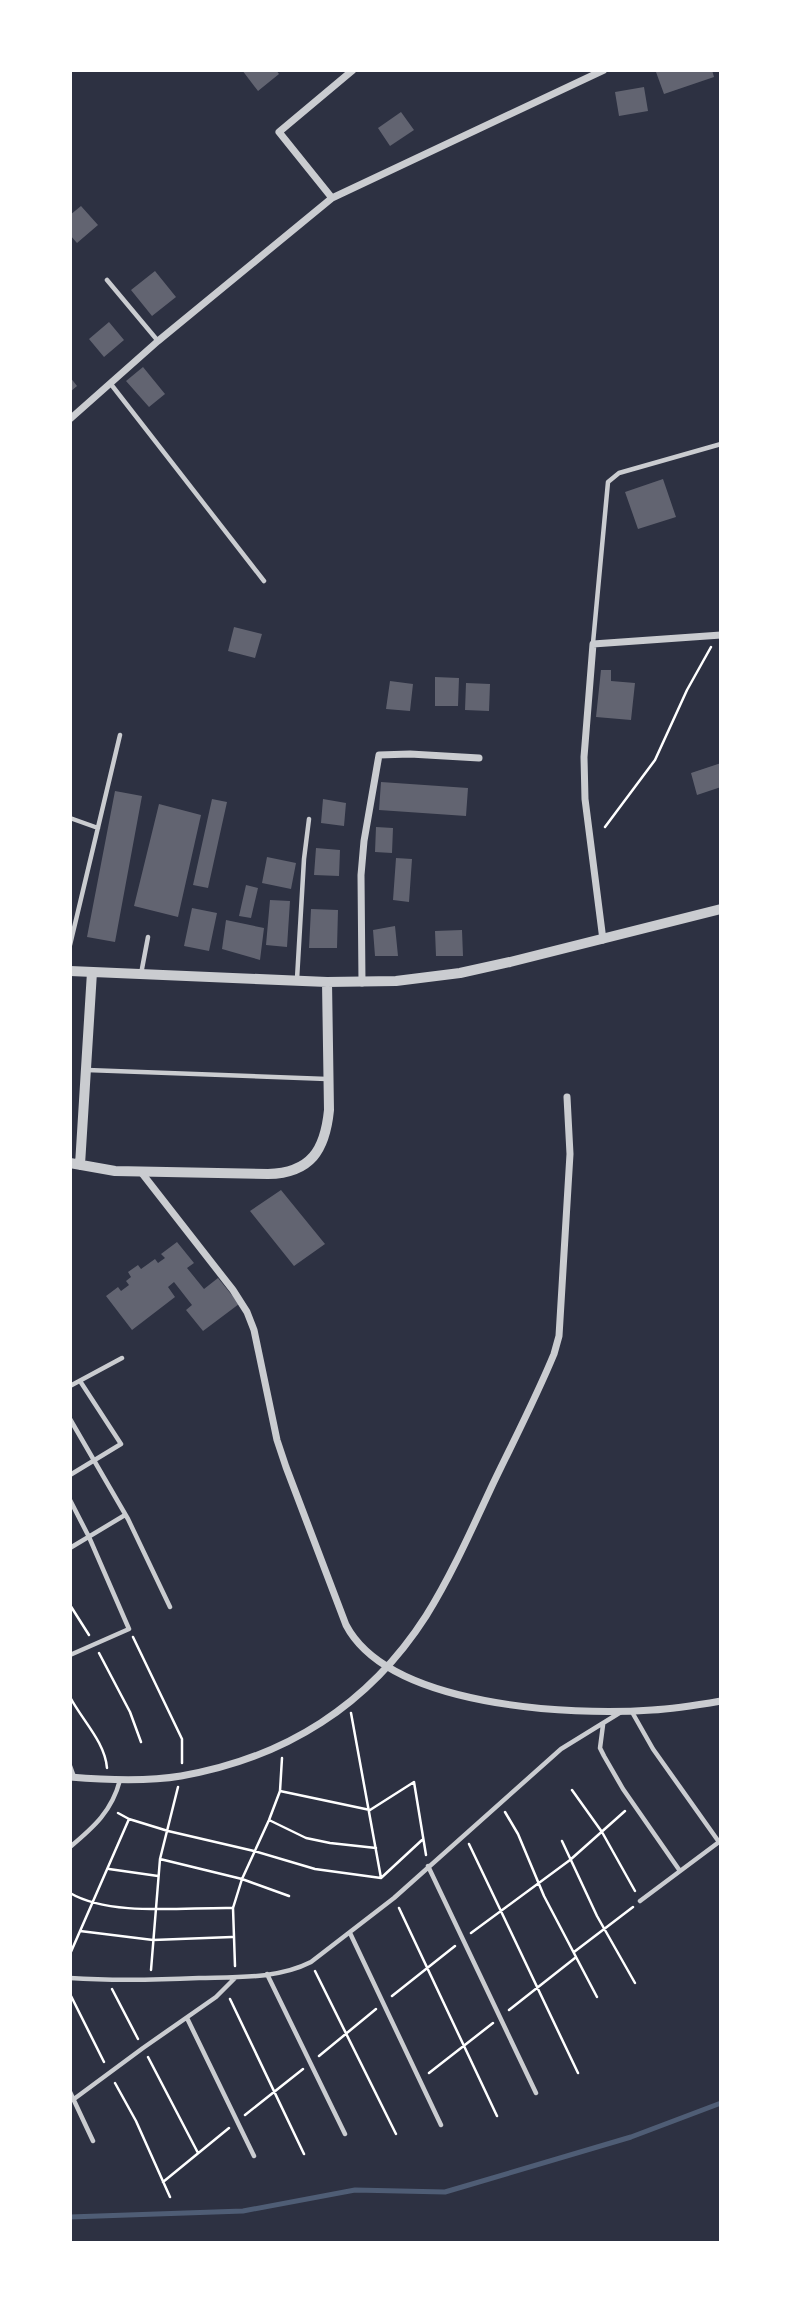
<svg xmlns="http://www.w3.org/2000/svg" width="791" height="2313" font-family="'Playfair Display',serif">
<rect width="100%" height="100%" fill="#2d3142"/>
<g fill="none" stroke-linecap="round" stroke-linejoin="round">
<path stroke="#4f5d75" stroke-width="5" d="M 70,2217 L 243,2211 L 355,2190 L 445,2192 L 631,2137 L 721,2103"/>
</g>
<path fill="#626471" d="M 242,70 L 276,70 L 279,74 L 258,91 Z
M 661,70 L 712,70 L 714,77 L 664,94 L 656,72 Z
M 644,87 L 648,111 L 619,116 L 615,92 Z
M 401,112 L 414,130 L 390,146 L 378,128 Z
M 81,206 L 98,225 L 77,243 L 70,235 L 70,215 Z
M 155,271 L 176,297 L 152,316 L 131,290 Z
M 109,322 L 124,340 L 104,357 L 89,339 Z
M 143,367 L 165,394 L 149,407 L 126,381 Z
M 70,377 L 77,386 L 70,392 Z
M 663,479 L 676,517 L 638,529 L 625,492 Z
M 234,627 L 262,634 L 255,658 L 228,651 Z
M 601,670 L 611,670 L 611,681 L 635,683 L 631,720 L 596,717 Z
M 435,677 L 459,678 L 458,706 L 435,706 Z
M 390,681 L 413,684 L 410,711 L 386,709 Z
M 466,683 L 490,684 L 489,711 L 465,710 Z
M 721,763 L 721,787 L 697,795 L 691,773 Z
M 381,782 L 468,788 L 466,816 L 379,810 Z
M 115,791 L 142,796 L 115,942 L 87,937 Z
M 212,799 L 227,802 L 208,888 L 193,885 Z
M 323,799 L 346,803 L 344,826 L 321,823 Z
M 159,804 L 201,815 L 178,917 L 134,906 Z
M 376,827 L 393,828 L 392,853 L 375,852 Z
M 316,848 L 340,850 L 339,876 L 314,875 Z
M 267,857 L 296,863 L 291,889 L 262,883 Z
M 396,858 L 412,859 L 409,902 L 393,900 Z
M 246,885 L 258,888 L 251,918 L 239,916 Z
M 270,900 L 290,901 L 287,947 L 266,945 Z
M 192,908 L 217,913 L 209,951 L 184,946 Z
M 311,909 L 338,910 L 337,948 L 309,948 Z
M 226,920 L 264,928 L 260,960 L 222,949 Z
M 395,926 L 398,956 L 375,956 L 373,930 Z
M 462,930 L 463,956 L 436,956 L 435,931 Z
M 281,1190 L 325,1244 L 294,1266 L 250,1211 Z
M 177,1242 L 194,1263 L 187,1268 L 204,1289 L 218,1278 L 239,1304 L 203,1331 L 186,1310 L 192,1305 L 174,1282 L 168,1287 L 175,1297 L 132,1330 L 106,1296 L 118,1287 L 121,1291 L 129,1285 L 126,1281 L 131,1277 L 128,1272 L 138,1265 L 141,1269 L 155,1259 L 158,1263 L 165,1258 L 161,1254 Z"/>
<g fill="none" stroke-linecap="round" stroke-linejoin="round">
<path stroke="#fff" stroke-width="2.5" d="M 605,827 L 655,760 L 687,690 L 711,647
M 70,1605 L 89,1635
M 133,1637 L 182,1739 L 182,1763
M 99,1653 L 130,1712 L 141,1742
M 70,1697 C 82,1720 105,1742 107,1768
M 351,1713 L 381,1878
M 572,1790 L 602,1832 L 635,1891
M 280,1791 L 370,1810 L 414,1782 L 426,1855
M 505,1812 L 518,1834 L 544,1896 L 597,1997
M 118,1813 L 129,1819 L 168,1831 L 254,1851 L 315,1869 L 381,1878 L 422,1840
M 269,1820 L 306,1838 L 330,1843 L 376,1848
M 562,1841 L 597,1916 L 635,1983
M 469,1844 L 578,2073
M 160,1859 L 242,1879 L 289,1896
M 109,1869 L 158,1876
M 70,1893 C 111,1917 185,1907 232,1908
M 399,1908 L 497,2116
M 80,1931 L 153,1940 L 232,1937
M 471,1933 L 570,1860 L 625,1811
M 574,1952 L 633,1907
M 70,1954 L 129,1819
M 235,1966 L 233,1908 L 242,1879 L 269,1820 L 280,1791 L 282,1758
M 151,1970 L 160,1859 L 178,1787
M 315,1971 L 396,2134
M 112,1989 L 138,2039
M 70,1994 L 104,2062
M 392,1996 L 455,1946
M 230,1999 L 304,2154
M 509,2010 L 575,1958
M 319,2056 L 376,2009
M 148,2057 L 198,2153
M 429,2073 L 493,2023
M 115,2083 L 136,2121 L 170,2197
M 245,2115 L 303,2069
M 163,2182 L 229,2128"/>
<path stroke="#caccd0" stroke-width="4.5" d="M 107,280 L 158,341
M 110,383 L 264,581
M 593,643 L 608,482 L 619,473 L 721,444
M 70,818 L 98,828
M 70,945 L 120,735
M 141,974 L 148,937
M 297,979 L 304,859 L 309,819
M 87,1070 L 327,1079
M 70,1386 L 122,1358
M 70,1419 L 128,1519 L 170,1607
M 70,1475 L 121,1444 L 80,1381
M 70,1500 L 89,1537 L 129,1629 L 70,1655
M 70,1548 L 125,1515
M 632,1712 L 653,1749 L 719,1842 L 640,1901
M 603,1725 L 600,1748 L 604,1756 L 623,1789 L 680,1871
M 70,1766 L 74,1777
M 70,1847 C 94,1827 112,1811 120,1780
M 428,1866 L 536,2093
M 350,1933 L 441,2125
M 267,1974 L 345,2134
M 70,1978 C 113,1981 156,1980 199,1978 C 236,1977 278,1979 311,1962 L 394,1898 L 561,1749 L 621,1712
M 187,2018 L 254,2156
M 70,2092 L 93,2141
M 74,2099 L 143,2048 L 216,1997 L 235,1978"/>
<path stroke="#caccd0" stroke-width="7" d="M 332,198 L 279,132 L 353,70
M 70,419 L 158,341 L 332,198 L 604,70
M 603,940 L 585,799 L 584,757 L 593,644 L 721,635
M 362,983 L 361,875 L 364,841 L 379,755 L 410,754 L 479,758
M 141,1172 L 233,1290 L 247,1312 L 254,1330 L 277,1440 L 286,1467 L 346,1625 C 389,1707 570,1716 652,1710 C 675,1709 698,1705 721,1701
M 70,1777 C 106,1780 145,1782 181,1776 C 285,1758 369,1705 426,1616 C 451,1576 471,1531 491,1488 C 512,1444 535,1400 554,1354 L 559,1336 L 570,1154 L 567,1097"/>
<path stroke="#caccd0" stroke-width="10" d="M 70,971 L 327,982 L 396,981 L 460,973 L 510,962 L 721,909
M 70,1163 L 115,1171 L 268,1174 C 311,1173 325,1150 329,1110 L 327,982
M 80,1165 L 92,972"/>
</g>
<rect width="791" height="2313" fill="none" stroke="#ffffff" stroke-width="144"/>
</svg>
